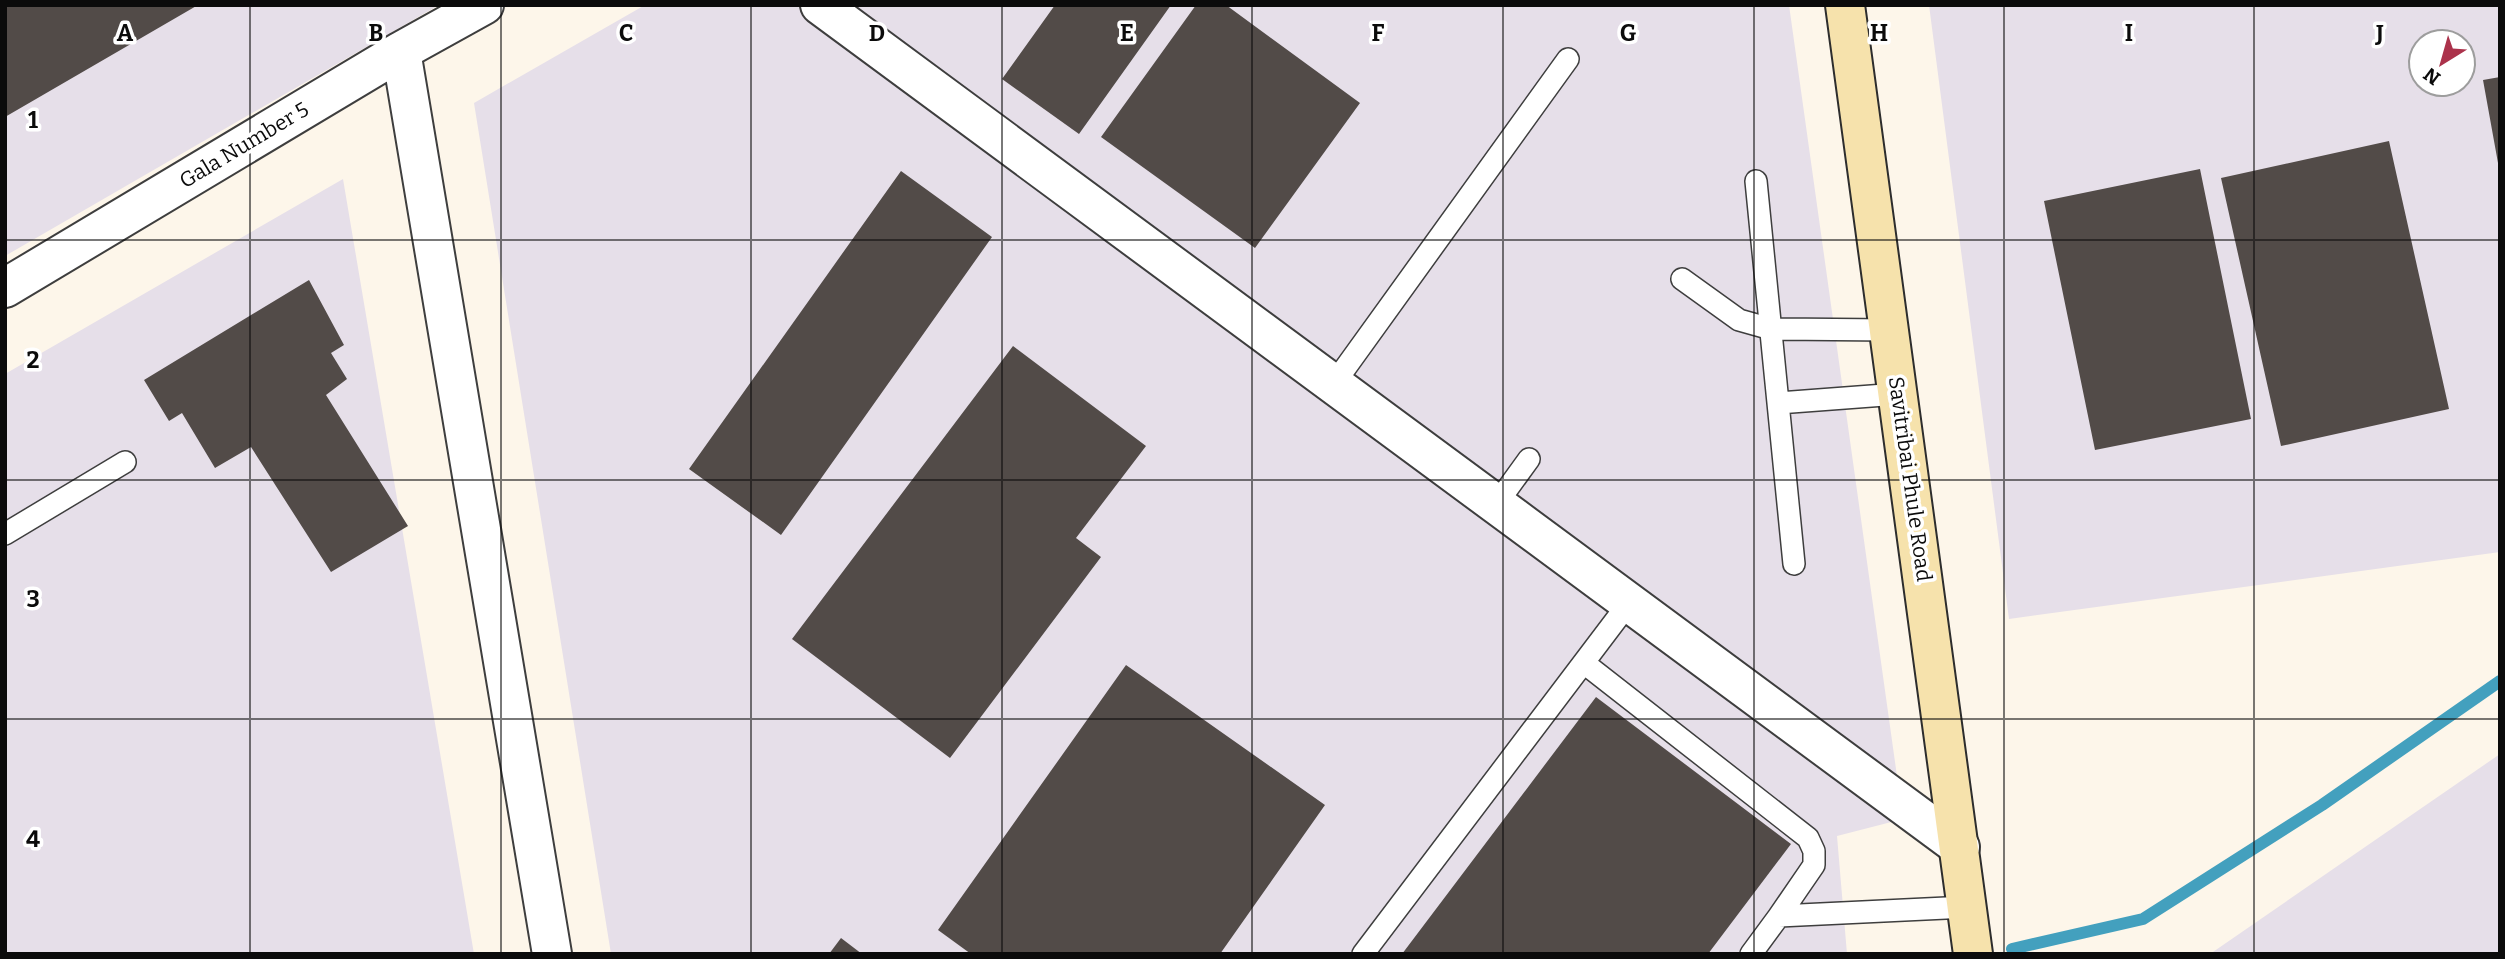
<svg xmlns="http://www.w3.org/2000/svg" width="2505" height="959" font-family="Bitter,serif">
<rect width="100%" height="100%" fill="#fdf6ea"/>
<path fill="#e6dfe9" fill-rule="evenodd" d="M 5,5 L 439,5 L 5,256 Z
M 645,5 L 1789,5 L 1903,819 L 1837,836 L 1847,954 L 611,954 L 474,103 Z
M 1929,5 L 2500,5 L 2500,552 L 2009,619 ZM 2421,42 L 2463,42 L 2463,84 L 2421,84 Z
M 343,179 L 474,954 L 5,954 L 5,374 Z
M 2500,754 L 2500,954 L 2210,954 Z"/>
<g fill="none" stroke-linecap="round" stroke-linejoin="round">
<path stroke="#43a0be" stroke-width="12" d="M 2012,949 L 2143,919 L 2322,805 L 2500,681"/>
</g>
<path fill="#524b48" d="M 5,5 L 198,5 L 5,117 Z
M 1055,5 L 1171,5 L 1079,134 L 1002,79 Z
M 1196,5 L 1226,5 L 1360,103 L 1255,248 L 1101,137 Z
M 2500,77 L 2500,163 L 2498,163 L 2483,80 Z
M 2389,141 L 2449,409 L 2281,446 L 2221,178 Z
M 2200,169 L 2251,419 L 2095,450 L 2044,201 Z
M 901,171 L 992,237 L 781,535 L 689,469 Z
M 309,280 L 344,345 L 331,353 L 347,379 L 326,395 L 408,526 L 331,572 L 251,447 L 215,468 L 182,413 L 169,421 L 144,380 Z
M 1013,346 L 1146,446 L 1076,538 L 1101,557 L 950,758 L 792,639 Z
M 1126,665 L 1325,805 L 1220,954 L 971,954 L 938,930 Z
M 1596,697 L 1791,844 L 1708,954 L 1402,954 Z
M 841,938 L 862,954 L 829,954 Z"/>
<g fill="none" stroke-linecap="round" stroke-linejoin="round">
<defs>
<path id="lane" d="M 1756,181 L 1794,564
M 1682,279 L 1739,320 L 1771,329 L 1890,330
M 1333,385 L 1568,59
M 1778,403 L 1898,394
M 1495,506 L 1529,459
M 5,534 L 125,462
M 1584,663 L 1808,838 L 1814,851 L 1814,865 L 1779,916
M 1363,954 L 1628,604
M 1751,954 L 1779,916 L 1967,907"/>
<path id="street" d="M 820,5 L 1960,847
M 401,51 L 552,954
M 5,288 L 401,51 L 484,5"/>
<path id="secondary" d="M 1845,5 L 1973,954"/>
</defs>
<use href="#lane" stroke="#3e3e3e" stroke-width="24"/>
<use href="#street" stroke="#3e3e3e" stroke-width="42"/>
<use href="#secondary" stroke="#2d2d2d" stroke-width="42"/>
<use href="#lane" stroke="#fff" stroke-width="21"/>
<use href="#street" stroke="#fff" stroke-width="38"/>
<use href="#secondary" stroke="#f6e2ac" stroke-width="38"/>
</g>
<path fill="none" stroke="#0b0b0b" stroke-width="2" stroke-opacity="0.55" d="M 250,5 L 250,954M 501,5 L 501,954M 751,5 L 751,954M 1002,5 L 1002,954M 1252,5 L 1252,954M 1503,5 L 1503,954M 1754,5 L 1754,954M 2004,5 L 2004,954M 2254,5 L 2254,954M 5,240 L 2500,240M 5,480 L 2500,480M 5,719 L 2500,719"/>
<g text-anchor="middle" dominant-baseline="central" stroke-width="7" stroke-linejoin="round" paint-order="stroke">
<g font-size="21" fill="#0b0b0b" stroke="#fff">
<text transform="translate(244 145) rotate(-31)">Gala Number 5</text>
<text transform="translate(1910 479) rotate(82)">Savitribai Phule Road</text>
</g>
</g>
<g font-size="23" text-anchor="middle" font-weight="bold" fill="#0b0b0b" stroke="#fff" stroke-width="7" stroke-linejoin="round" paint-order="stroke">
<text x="125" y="41">A</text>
<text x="376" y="41">B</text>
<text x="626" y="41">C</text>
<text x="877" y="41">D</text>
<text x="1127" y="41">E</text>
<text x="1378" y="41">F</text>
<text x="1628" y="41">G</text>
<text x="1879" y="41">H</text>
<text x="2129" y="41">I</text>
<text x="2380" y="41">J</text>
<text x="33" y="128">1</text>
<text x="33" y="368">2</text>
<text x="33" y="607">3</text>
<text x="33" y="847">4</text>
</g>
<rect width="2505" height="959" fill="none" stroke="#0b0b0b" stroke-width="14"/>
<g transform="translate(2442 63) rotate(217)"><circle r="33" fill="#ffffff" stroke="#9d9d9d" stroke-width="2"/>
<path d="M0-5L12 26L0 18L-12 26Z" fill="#ab324b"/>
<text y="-10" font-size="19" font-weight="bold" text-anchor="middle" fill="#0b0b0b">N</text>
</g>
</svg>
